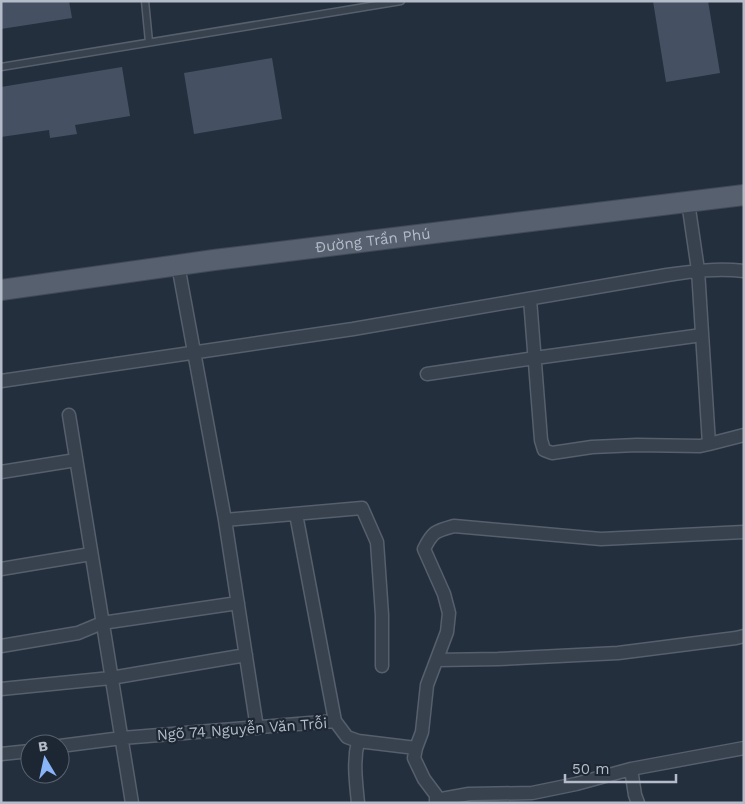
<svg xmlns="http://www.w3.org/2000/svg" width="745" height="804" font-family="'Work Sans',sans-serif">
<rect width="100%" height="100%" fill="#242f3e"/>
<path fill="#455162" d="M 1,1 L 69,1 L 72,18 L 1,29 Z
M 653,1 L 708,1 L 720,73 L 666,82 Z
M 272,58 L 282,119 L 194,134 L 184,73 Z
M 122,67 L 130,116 L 75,125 L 77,134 L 50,138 L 49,130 L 1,137 L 1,87 Z"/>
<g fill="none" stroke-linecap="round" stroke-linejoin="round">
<defs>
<path id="lane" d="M 145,1 L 149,42
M 1,67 L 401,1"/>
<path id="street" d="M 688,202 L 698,270 L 709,444
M 178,265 L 225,520 L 257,728
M 530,299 L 541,440 L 544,450 L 552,453 L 592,447 L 637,445 L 700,446 L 709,444 L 744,435
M 427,374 L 535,358 L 702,335
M 1,381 L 353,329 L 667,275 C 694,271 717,268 744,271
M 69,415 L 132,803
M 1,472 L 76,460
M 296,514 L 335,721
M 225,520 L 362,508 L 377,542 L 382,615 L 382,666
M 1,569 L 91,554
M 1,646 L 78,633 L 102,623 L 238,603
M 437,660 L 498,659 L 618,653 L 736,638 L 744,636
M 1,689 L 111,678 L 246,655
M 60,746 L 122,738 L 335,721 L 347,737 L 358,741 L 416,748
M 1,754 L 30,751
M 631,769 L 635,795 L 638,803
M 436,800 L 469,794 L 532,793 L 576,784 L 631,769 L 744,748
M 358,803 C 356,782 353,762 358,741
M 436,803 L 436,795 L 424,779 L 414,758 L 416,748 L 422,732 L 427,685 L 447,632 L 449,613 L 444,594 L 424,549 C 433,531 436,531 454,526 L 601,539 L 744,532"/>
<g id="primary">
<path id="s1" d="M 1,290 L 214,260 L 744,195"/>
</g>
</defs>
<use href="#lane" stroke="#565f6c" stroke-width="9"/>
<use href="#street" stroke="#565f6c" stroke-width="15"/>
<use href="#primary" stroke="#414a57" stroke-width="22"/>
<use href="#lane" stroke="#38414e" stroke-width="6"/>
<use href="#street" stroke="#38414e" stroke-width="12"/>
<use href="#primary" stroke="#56606e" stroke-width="20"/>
</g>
<g text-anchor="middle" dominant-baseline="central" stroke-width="4.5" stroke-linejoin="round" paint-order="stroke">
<g font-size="15" fill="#b4bcc9" stroke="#1d2633">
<text stroke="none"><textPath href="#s1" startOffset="375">Đường Trần Phú</textPath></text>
<text transform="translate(242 729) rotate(-4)">Ngõ 74 Nguyễn Văn Trỗi</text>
</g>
</g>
<rect width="745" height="804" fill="none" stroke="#b4bcc9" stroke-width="5"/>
<g transform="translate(45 759) rotate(351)"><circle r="24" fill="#1d2633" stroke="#59626f"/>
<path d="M0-4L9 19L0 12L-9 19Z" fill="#8ab4f8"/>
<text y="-8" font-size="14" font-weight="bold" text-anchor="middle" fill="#b4bcc9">B</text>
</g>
<path d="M565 774v8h111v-8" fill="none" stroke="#b4bcc9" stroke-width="2.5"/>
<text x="572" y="774" font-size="15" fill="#b4bcc9" stroke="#1d2633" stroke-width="4" paint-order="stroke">50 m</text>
</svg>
